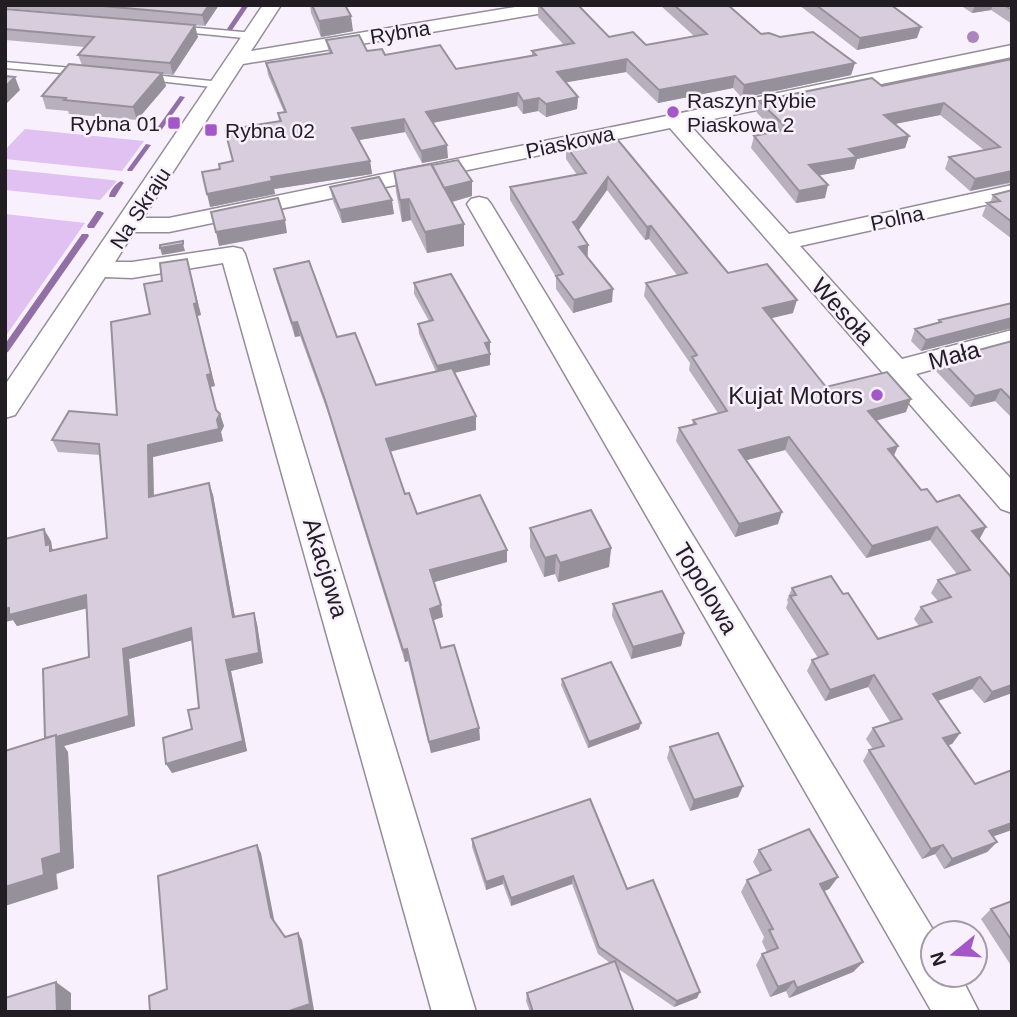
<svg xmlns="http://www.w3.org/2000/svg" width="1017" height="1017" font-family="Arial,sans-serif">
<rect width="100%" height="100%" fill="#f8f0fd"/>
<path fill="#e0c1f2" d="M 25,129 L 144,141 L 122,171 L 5,159 L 5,150 Z
M 5,169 L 112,180 L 117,181 L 100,200 L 5,190 Z
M 5,214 L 85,223 L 5,337 Z"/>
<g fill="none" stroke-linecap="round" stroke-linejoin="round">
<path fill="#9270a5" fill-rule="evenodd" d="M 243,5 L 249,5 L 232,30 L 228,30 L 227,29 Z
M 180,96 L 185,97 L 160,132 L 156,132 L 155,131 Z
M 146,144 L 151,145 L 132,171 L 128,171 L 127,170 Z
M 121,181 L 124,183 L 123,184 L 115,197 L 109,197 C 109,192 116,183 121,181 Z
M 97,211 L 100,211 L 104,213 L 94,228 L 88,228 L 87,226 Z
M 82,234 L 88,234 L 89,236 L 8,352 L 5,353 L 5,344 Z"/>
<defs>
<path id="service" d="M 176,26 L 254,33 L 259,36 L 254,39 L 173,31 L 171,29 Z
M 5,62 L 83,69 L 88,72 L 83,75 L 5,68 Z
M 144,74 L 221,82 L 226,85 L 221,88 L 140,79 L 139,77 Z"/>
<path id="minor" d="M 263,5 L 281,5 L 251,51 L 527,5 L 570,5 L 561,10 L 243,64 L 143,218 L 169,218 L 1012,45 L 1012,57 L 689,124 L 789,234 L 1012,185 L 1012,199 L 800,246 L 902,359 L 1012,330 L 1012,348 L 916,374 L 1012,480 L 1012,513 L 1001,509 L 670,128 L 169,232 L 134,232 L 115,262 L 132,262 L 233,247 L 242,249 L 245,254 L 476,1012 L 432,1012 L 223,263 L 132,278 L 105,277 L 15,415 L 5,418 L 5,385 Z
M 479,197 L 487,199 L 491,204 L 935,933 L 933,975 L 960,975 L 979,1012 L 932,1012 L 467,204 L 471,199 Z"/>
</defs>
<use href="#service" stroke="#958c9a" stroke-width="3"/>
<use href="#minor" stroke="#958c9a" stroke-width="3"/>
<use href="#service" fill="#fff" fill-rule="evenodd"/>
<use href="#minor" fill="#fff" fill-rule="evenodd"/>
</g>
<circle fill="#aa86bb" cx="973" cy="37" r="6"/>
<path fill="#b9b0bd" d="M 5,5 L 219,5 L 205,26 L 5,8 Z
M 310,5 L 345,5 L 353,31 L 321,37 L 311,13 Z
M 538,5 L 609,37 L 646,45 L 694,36 L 660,5 L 728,5 L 761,34 L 780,37 L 855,63 L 851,75 L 742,98 L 733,88 L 658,103 L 626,72 L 566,82 L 578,97 L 577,109 L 546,117 L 538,111 L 523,114 L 517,106 L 433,123 L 448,158 L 422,163 L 405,132 L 359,140 L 370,161 L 372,174 L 274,189 L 275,194 L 210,207 L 220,169 L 233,161 L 279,121 L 278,113 L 284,112 L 268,75 L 266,63 L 329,53 L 326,40 L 367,51 L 456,69 L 532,56 L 532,51 L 564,45 L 538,17 Z
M 799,5 L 891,5 L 917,38 L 857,50 Z
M 960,5 L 1012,5 L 1012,24 L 991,10 L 972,13 Z
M 5,9 L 198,37 L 173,75 L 162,74 L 166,86 L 137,120 L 69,114 L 68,111 L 46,109 L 42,96 L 82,65 L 78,55 L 85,47 L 5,40 Z
M 1012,59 L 1012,183 L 970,191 L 945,169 L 949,157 L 984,150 L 940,115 L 894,124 L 909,136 L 905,148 L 857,159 L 854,169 L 819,175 L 825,198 L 796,203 L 751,148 L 754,136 L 776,132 L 757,113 L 759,101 L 882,86 Z
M 617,139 L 728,273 L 793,313 L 771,318 L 826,387 L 906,412 L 876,421 L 898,446 L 894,456 L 921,490 L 937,502 L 986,527 L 979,540 L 1012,693 L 984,703 L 972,689 L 938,701 L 960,733 L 952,744 L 948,745 L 993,836 L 997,842 L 987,852 L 944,869 L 935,854 L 922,859 L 863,761 L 869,750 L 873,749 L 866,739 L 873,728 L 890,722 L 868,687 L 825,701 L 807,671 L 812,660 L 818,658 L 786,608 L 788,602 L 787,600 L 792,588 L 843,594 L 878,639 L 919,626 L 914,619 L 921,607 L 938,601 L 931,593 L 938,580 L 957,574 L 930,540 L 866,558 L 785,450 L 746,460 L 778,524 L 735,537 L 676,441 L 679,428 L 692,425 L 693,420 L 718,413 L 689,370 L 690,363 L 644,296 L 646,283 L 677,275 L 649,239 L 645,240 L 607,190 L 578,230 L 588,245 L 588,257 L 612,302 L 573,313 L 556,289 L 556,277 L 510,200 L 510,187 L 577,175 L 566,159 L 566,146 Z
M 394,171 L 472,196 L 452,202 L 464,224 L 464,246 L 427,253 L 411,220 L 402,222 L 396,192 Z
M 330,187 L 394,214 L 342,223 L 333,201 Z
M 1012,190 L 1012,239 L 982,216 L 987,203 L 990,203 L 993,195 Z
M 187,259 L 201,315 L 197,316 L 215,386 L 210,387 L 216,411 L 220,414 L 224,426 L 221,432 L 223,441 L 153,457 L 154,496 L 209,483 L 213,495 L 235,617 L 254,613 L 257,624 L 263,663 L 231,671 L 247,751 L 172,773 L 192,729 L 199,708 L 192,640 L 129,659 L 135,726 L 64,746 L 68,752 L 74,868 L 56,874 L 58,889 L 45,738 L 89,657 L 87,608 L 17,626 L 13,620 L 5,622 L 5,539 L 51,541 L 52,548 L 53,550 L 107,538 L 100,455 L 58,452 L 52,440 L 117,415 L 162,281 Z
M 274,269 L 337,337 L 376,385 L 436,372 L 419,334 L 418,324 L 429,321 L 414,294 L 414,283 L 490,342 L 490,365 L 455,373 L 476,430 L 390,452 L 405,494 L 417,514 L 507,550 L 507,562 L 434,582 L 443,617 L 433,620 L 441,648 L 479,728 L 480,740 L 431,753 L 408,661 L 405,662 L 328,413 L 300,336 L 295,337 L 277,282 Z
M 1012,303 L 1012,328 L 921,351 L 911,341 L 915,329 L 938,323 L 939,320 Z
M 1012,341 L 1012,418 L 995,401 L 970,407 L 936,371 L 941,360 Z
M 530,528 L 611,548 L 609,567 L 558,582 L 555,574 L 544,577 L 530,547 Z
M 613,604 L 684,633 L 681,646 L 631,659 L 612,616 Z
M 562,679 L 639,729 L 588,748 L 561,685 Z
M 670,747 L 743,786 L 738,797 L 690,811 L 667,758 Z
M 472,839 L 627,889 L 697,998 L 674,1007 L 617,968 L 634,1012 L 530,1012 L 526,1001 L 527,993 L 610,963 L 598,954 L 572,884 L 511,906 L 503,884 L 486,890 L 472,847 Z
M 759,850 L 838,877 L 829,889 L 824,891 L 863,962 L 853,972 L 789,998 L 786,991 L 770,997 L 756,965 L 762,954 L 767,952 L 762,942 L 764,937 L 741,892 L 747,880 L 760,874 L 753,862 Z
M 1012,901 L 1012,967 L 981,919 L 991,909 Z"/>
<path fill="#96909a" d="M 209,5 L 219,5 L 205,26 L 202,15 Z
M 975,5 L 993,5 L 991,10 L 972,13 Z
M 351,16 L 353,31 L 321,37 L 319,21 Z
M 195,25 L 198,37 L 173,75 L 170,63 Z
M 921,27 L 917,38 L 857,50 L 860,38 Z
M 627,59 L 626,72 L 557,84 L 557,72 Z
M 855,63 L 851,75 L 742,98 L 744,85 Z
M 162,73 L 166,86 L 137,120 L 133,107 Z
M 735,76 L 733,88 L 658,103 L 659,90 Z
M 15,77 L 20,90 L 5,105 L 5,87 Z
M 518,93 L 517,106 L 426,124 L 426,112 Z
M 578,97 L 577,109 L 546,117 L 546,104 Z
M 539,98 L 538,111 L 523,114 L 523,101 Z
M 944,103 L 940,115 L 880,127 L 884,115 Z
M 404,119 L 405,132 L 354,141 L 352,128 Z
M 909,136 L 905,148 L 857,159 L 854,169 L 806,178 L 809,165 L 849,149 Z
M 447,145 L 448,158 L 422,163 L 421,151 Z
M 370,161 L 372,174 L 274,189 L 275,194 L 210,207 L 207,194 L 271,177 Z
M 1012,171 L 1011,182 L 970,191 L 975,179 Z
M 608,177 L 607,190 L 576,234 L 573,222 Z
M 472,181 L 472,196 L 444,204 L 443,189 Z
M 828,185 L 825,198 L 796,203 L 799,191 Z
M 409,199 L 411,220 L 402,222 L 400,200 Z
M 392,200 L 394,214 L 342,223 L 340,210 Z
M 285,220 L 287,233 L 219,246 L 216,232 Z
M 464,224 L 464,246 L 427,253 L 425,232 Z
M 651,226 L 649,239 L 645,240 L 647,227 Z
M 183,244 L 185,251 L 162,255 L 160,248 Z
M 588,245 L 587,258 L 579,247 Z
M 187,259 L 201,315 L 197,316 L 215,386 L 210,387 L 218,418 L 220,414 L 224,426 L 221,432 L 223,441 L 153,457 L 154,509 L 149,497 L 148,445 L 194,304 Z
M 613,289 L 612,302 L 573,313 L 574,300 Z
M 797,300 L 793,313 L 760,321 L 763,308 Z
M 1012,318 L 1012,328 L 921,351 L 926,340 Z
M 297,322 L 300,336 L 295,337 L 292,323 Z
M 490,342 L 490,353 L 485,354 L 485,343 Z
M 490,354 L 490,365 L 438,376 L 437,366 Z
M 1001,389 L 995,401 L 970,407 L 975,396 Z
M 911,399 L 906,412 L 863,424 L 868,411 Z
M 476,416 L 476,430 L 388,452 L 386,439 Z
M 789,437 L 785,450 L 736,463 L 739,450 Z
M 898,446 L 892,459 L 888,449 Z
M 209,483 L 213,495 L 237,628 L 233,617 Z
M 782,512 L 778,524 L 735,537 L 739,524 Z
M 937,527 L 930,540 L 866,558 L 872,546 Z
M 986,527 L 979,540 L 972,531 Z
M 44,529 L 51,541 L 52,548 L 56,556 L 52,554 L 46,545 Z
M 611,548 L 609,567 L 558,582 L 560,563 Z
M 507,550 L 507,562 L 431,583 L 430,570 Z
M 556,555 L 555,574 L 544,577 L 545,558 Z
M 86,595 L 92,607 L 17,626 L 13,620 L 5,622 L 5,609 Z
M 441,605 L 443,617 L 431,621 L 430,609 Z
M 254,613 L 257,624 L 263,663 L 231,671 L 247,751 L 172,773 L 166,764 L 243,741 L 226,660 Z
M 191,628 L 196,639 L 129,659 L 135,726 L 64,746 L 68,752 L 74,868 L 56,874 L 58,889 L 5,906 L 5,887 L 42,859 L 45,740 L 123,649 Z
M 684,633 L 681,646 L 631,659 L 633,647 Z
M 407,649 L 408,661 L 405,662 L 403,650 Z
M 874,675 L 868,687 L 825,701 L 830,690 Z
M 980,677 L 972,689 L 925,705 L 933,694 Z
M 1012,685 L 1012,693 L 984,703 L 992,692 Z
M 641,723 L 639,729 L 588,748 L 589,742 Z
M 479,728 L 480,740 L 431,753 L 429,742 Z
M 960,733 L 952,744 L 935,749 L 943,738 Z
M 743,786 L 738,797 L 690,811 L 694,800 Z
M 1012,823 L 1012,830 L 980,841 L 989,831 Z
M 997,842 L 987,852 L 944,869 L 952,859 Z
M 257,845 L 261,853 L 275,924 L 271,917 Z
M 943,845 L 935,854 L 922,859 L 931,849 Z
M 503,876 L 503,884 L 486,890 L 486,882 Z
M 573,876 L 572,884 L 511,906 L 511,898 Z
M 838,877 L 829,889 L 812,896 L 820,884 Z
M 298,933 L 302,940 L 314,1010 L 308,1012 L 286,1012 Z
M 863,962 L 853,972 L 789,998 L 797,988 Z
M 794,981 L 786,991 L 770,997 L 778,987 Z
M 56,982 L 71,993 L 71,1012 L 57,1012 Z
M 700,992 L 697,998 L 674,1007 L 677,1001 Z"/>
<path fill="#d7cddc" stroke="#96909a" stroke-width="2" d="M 92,5 L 209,5 L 202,15 Z
M 312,5 L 345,5 L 351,16 L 319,21 Z
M 539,5 L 578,5 L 609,37 L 633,32 L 646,45 L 707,34 L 674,5 L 728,5 L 761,34 L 769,33 L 780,37 L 813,32 L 855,63 L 744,85 L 735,76 L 659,90 L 627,59 L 557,72 L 578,97 L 546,104 L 539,98 L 523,101 L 518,93 L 426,112 L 447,145 L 421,151 L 404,119 L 352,128 L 370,161 L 271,177 L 272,181 L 207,194 L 202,172 L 220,169 L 219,164 L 233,161 L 225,130 L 281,121 L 278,113 L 286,112 L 266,63 L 332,53 L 326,40 L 359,35 L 367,51 L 382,49 L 385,55 L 440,45 L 456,69 L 536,55 L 532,51 L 574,43 Z
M 816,5 L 891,5 L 921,27 L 860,38 Z
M 1004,5 L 1012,5 L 1012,10 Z
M 5,9 L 195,25 L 170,63 L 78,55 L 94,37 L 5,29 Z
M 1012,59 L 1012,171 L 975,179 L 949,157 L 1000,147 L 944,103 L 884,115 L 909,136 L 849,149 L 857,157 L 809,165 L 828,185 L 799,191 L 754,136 L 788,129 L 759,101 L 872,78 L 882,86 Z
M 69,64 L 162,73 L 133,107 L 64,100 L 66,98 L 42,96 Z
M 5,76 L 15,77 L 5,87 Z
M 617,139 L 728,273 L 767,264 L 797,300 L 763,308 L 826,387 L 887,372 L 911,399 L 868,411 L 898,446 L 888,449 L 921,490 L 927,489 L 937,502 L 959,495 L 986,527 L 972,531 L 1012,578 L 1012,685 L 992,692 L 980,677 L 933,694 L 960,733 L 943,738 L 975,784 L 1012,770 L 1012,823 L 989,831 L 997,842 L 952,859 L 943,845 L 931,849 L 869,750 L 884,746 L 873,728 L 902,719 L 874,675 L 830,690 L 812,660 L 828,654 L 790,596 L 796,595 L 792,588 L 831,576 L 843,594 L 848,593 L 878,639 L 932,622 L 921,607 L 951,597 L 938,580 L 970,570 L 937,527 L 872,546 L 789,437 L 739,450 L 782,512 L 739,524 L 679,428 L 696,424 L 693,420 L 727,411 L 692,357 L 697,355 L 646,283 L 687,273 L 651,226 L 647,227 L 608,177 L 576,221 L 573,222 L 588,245 L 579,247 L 613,289 L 574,300 L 556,276 L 563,274 L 510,187 L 586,173 L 566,146 Z
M 458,160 L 472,181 L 444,188 L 432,165 Z
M 431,164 L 464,224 L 425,232 L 409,199 L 400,200 L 394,171 Z
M 379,177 L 392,200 L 340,210 L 330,187 Z
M 1012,190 L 1012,222 L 987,203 L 1000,201 L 993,195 Z
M 278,198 L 285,220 L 216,232 L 211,212 Z
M 183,241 L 183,244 L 160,248 L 160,245 Z
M 187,259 L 197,303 L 194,304 L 211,374 L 207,375 L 216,410 L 220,414 L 217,420 L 219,429 L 148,445 L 149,497 L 209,483 L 233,617 L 254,613 L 259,653 L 226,660 L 243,741 L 166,764 L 163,738 L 192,729 L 188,710 L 199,708 L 191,628 L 123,649 L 129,716 L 56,737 L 56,735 L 45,738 L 43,669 L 89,657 L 86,595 L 9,615 L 9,608 L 5,609 L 5,539 L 44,529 L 46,545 L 50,544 L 50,551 L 107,538 L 99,444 L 52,440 L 69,411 L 117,415 L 111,322 L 150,314 L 144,284 L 162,281 L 160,263 Z
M 309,261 L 337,337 L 355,333 L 376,385 L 452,368 L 476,416 L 386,439 L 405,494 L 409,493 L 417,514 L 480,495 L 507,550 L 430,570 L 441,605 L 430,609 L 441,648 L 454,645 L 479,728 L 429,742 L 407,649 L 403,650 L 325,400 L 297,322 L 292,323 L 274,269 Z
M 451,274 L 490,342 L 485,343 L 490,354 L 437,366 L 418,324 L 433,320 L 414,283 Z
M 1012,303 L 1012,318 L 926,340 L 915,329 L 941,322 L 939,320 Z
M 1012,341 L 1012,400 L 1001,389 L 975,396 L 941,360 Z
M 591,510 L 611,548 L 560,563 L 556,555 L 545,558 L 530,528 Z
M 662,591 L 684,633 L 633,647 L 613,604 Z
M 611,662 L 641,723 L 589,742 L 562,679 Z
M 718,733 L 743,786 L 694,800 L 670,747 Z
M 56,735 L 61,853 L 42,859 L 44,875 L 5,887 L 5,751 Z
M 590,799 L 627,889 L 653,880 L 700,992 L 677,1001 L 599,947 L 573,876 L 511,898 L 503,876 L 486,882 L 472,839 Z
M 809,829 L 838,877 L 820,884 L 863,962 L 797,988 L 794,981 L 778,987 L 762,954 L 778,948 L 769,930 L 773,929 L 747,880 L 771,870 L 759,850 Z
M 257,845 L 271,917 L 285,937 L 298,933 L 310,1004 L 286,1012 L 150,1012 L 149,996 L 167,989 L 158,876 Z
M 1012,901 L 1012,941 L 991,909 Z
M 615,961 L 634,1012 L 533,1012 L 527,993 Z
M 56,982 L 57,1012 L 5,1012 L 5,998 Z"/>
<g fill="#a357c9" stroke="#f8f0fd" stroke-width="2.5">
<circle cx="673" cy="112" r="7"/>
<rect x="167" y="116" width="14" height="14" rx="3.5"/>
<rect x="204" y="123" width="14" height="14" rx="3.5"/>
<circle cx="877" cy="395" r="7"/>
</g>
<g text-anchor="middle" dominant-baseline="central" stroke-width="5" stroke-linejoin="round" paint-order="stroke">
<g font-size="21" fill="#211d23" stroke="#f8f0fd">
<text transform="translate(400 32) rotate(-9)">Rybna</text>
<text transform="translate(570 142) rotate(-12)">Piaskowa</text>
<text transform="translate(140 208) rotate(-57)">Na Skraju</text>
<text transform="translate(897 218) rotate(-12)">Polna</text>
</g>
<g font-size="21" fill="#211d23" stroke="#f8f0fd" text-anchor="start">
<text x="687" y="100">Raszyn Rybie<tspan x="687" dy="24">Piaskowa 2</tspan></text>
<text x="160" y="123" text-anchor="end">Rybna 01</text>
<text x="225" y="130">Rybna 02</text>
</g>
<g font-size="24" fill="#211d23" stroke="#f8f0fd">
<text transform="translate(843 311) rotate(48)">Wesoła</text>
<text transform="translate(954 355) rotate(-15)">Mała</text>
<text transform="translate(326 568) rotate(73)">Akacjowa</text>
<text transform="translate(706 588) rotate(59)">Topolowa</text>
</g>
<g font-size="24" fill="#211d23" stroke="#f8f0fd" text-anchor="end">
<text x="863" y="395">Kujat Motors</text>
</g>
</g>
<rect width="1017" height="1017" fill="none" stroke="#211d23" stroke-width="14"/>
<g transform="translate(954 954) rotate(252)"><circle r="33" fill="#f8f0fd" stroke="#a29ca6" stroke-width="2"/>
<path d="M0-5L12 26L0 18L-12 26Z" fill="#a357c9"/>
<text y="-10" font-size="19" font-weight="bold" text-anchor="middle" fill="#211d23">N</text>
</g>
</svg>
